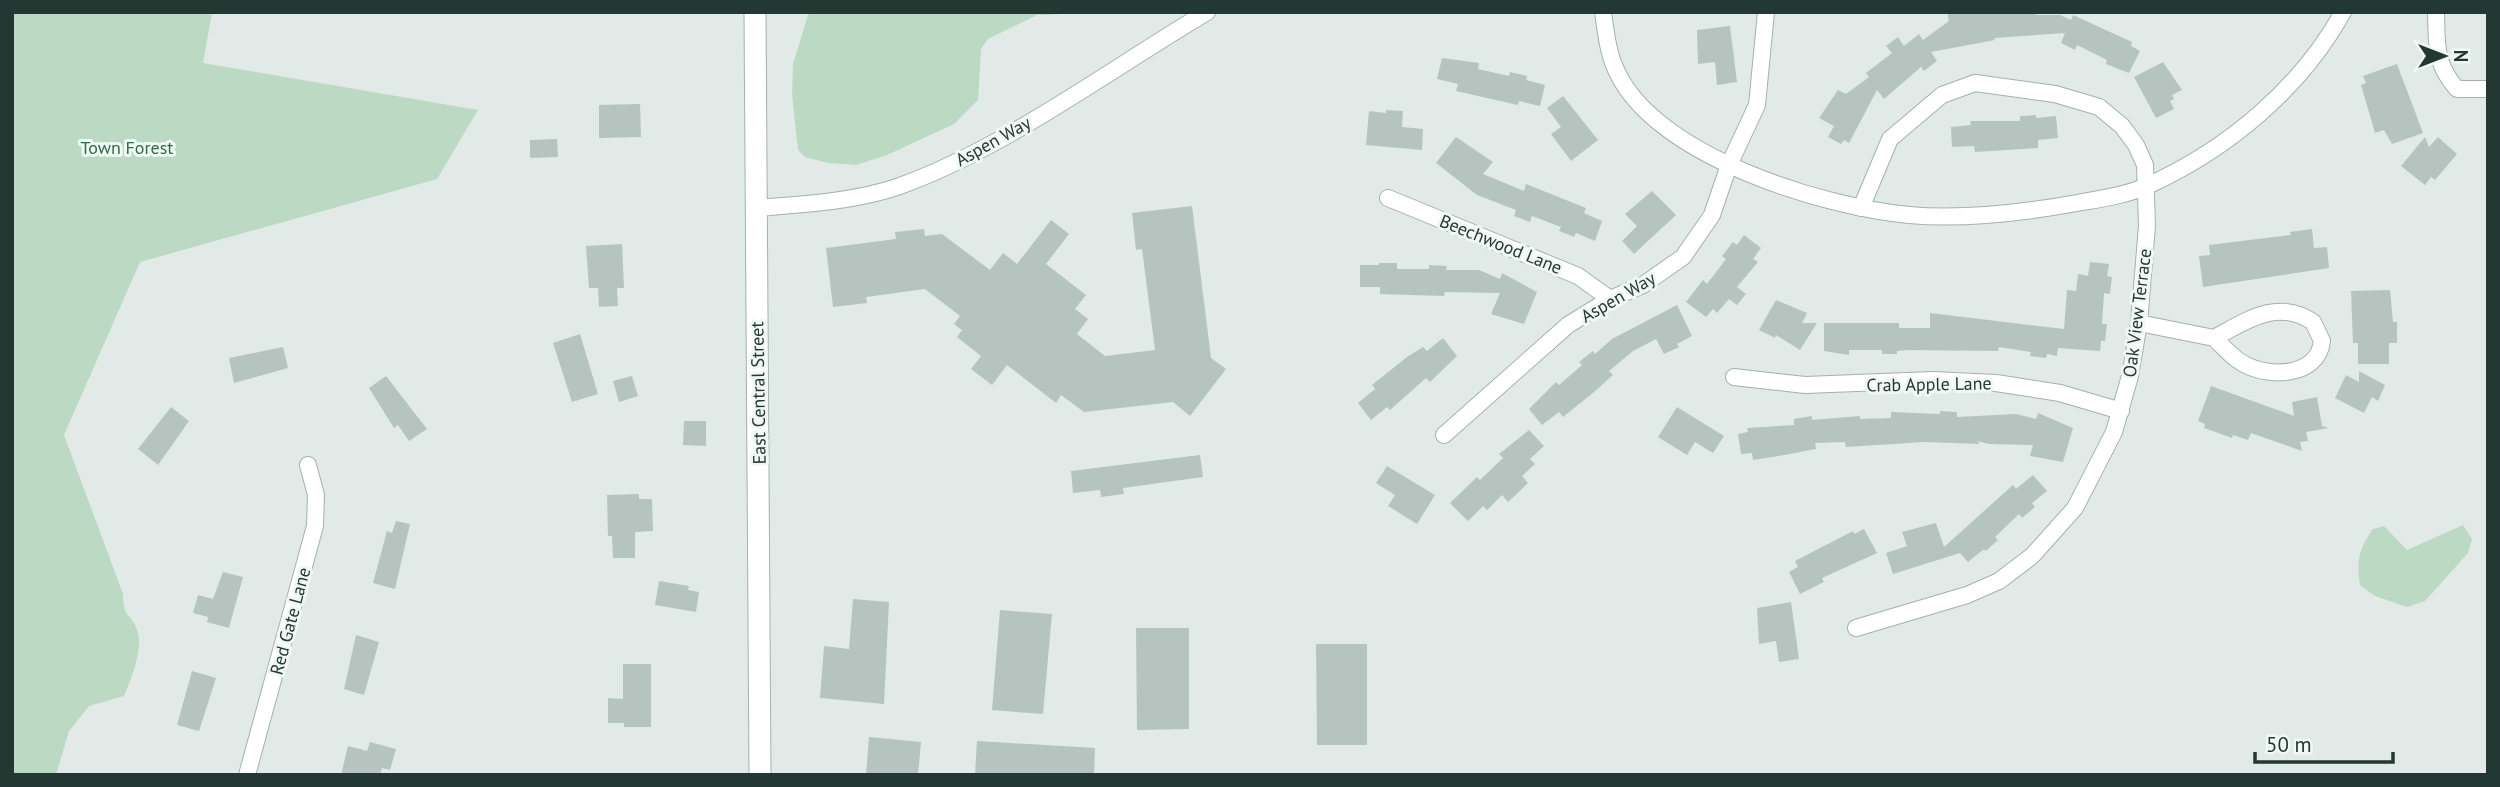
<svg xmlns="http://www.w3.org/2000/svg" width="2500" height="787" font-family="'PT Sans',sans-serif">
<rect width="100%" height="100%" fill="#e1eae6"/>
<path fill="#bcd9c4" d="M 12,12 L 212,12 L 203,63 L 478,110 L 437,179 L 140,262 L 64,435 L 123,594 C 123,619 131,612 137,630 C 144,648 131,679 124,696 L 89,706 L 69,731 L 56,775 L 12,775 Z
M 809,12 L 1118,12 L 1037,15 L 988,39 L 981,49 L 978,100 L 954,124 L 887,155 L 856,165 L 828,163 L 805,157 L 798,150 L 792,94 L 793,64 Z
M 2463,525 L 2472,539 L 2468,553 L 2425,601 L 2407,607 L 2375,596 L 2360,585 C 2356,561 2359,549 2373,529 L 2384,526 L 2407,550 Z"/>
<path fill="#b6c4bf" d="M 1947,12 L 2036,12 L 2036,15 L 2060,15 L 2071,20 L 2073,15 L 2132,42 L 2131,46 L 2140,51 L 2129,73 L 2106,64 L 2107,60 L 2077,45 L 2075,50 L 2061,43 L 2065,33 L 1994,38 L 1995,40 L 1931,52 L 1937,61 L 1924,71 L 1921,67 L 1884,99 L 1877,90 L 1849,143 L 1844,140 L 1841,144 L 1828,137 L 1834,126 L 1819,118 L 1838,90 L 1846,94 L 1869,77 L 1866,73 L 1892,53 L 1886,46 L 1898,37 L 1904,46 L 1919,34 L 1923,40 L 1949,21 Z
M 1730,26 L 1737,82 L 1717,85 L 1715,62 L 1698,64 L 1697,30 Z
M 1442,58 L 1479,63 L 1478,69 L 1509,76 L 1510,72 L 1527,76 L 1526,80 L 1545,85 L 1540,106 L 1519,101 L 1518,105 L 1456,91 L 1458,84 L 1437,79 Z
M 2163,62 L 2182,90 L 2172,95 L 2174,99 L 2170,101 L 2174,109 L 2156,118 L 2134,77 Z
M 2397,64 L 2423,133 L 2392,144 L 2384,130 L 2375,133 L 2361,85 L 2366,83 L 2363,76 Z
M 1563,96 L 1598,140 L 1571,161 L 1551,134 L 1561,127 L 1547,108 Z
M 640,104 L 641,137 L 599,138 L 599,105 Z
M 1386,110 L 1403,111 L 1402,127 L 1423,129 L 1422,150 L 1366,145 L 1369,111 L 1386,113 Z
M 2036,115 L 2036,118 L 2056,116 L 2058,138 L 2038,140 L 2038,148 L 1975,152 L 1974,146 L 1952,147 L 1951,127 L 1971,125 L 1970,121 L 2020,121 L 2020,116 Z
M 1456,137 L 1493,162 L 1483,174 L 1524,191 L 1526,184 L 1586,208 L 1584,213 L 1602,221 L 1595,241 L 1576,233 L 1574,237 L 1559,231 L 1561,227 L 1532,216 L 1530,222 L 1514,216 L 1516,210 L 1477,195 L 1436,163 Z
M 2425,137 L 2429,147 L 2438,137 L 2457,154 L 2435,180 L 2431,177 L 2425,185 L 2401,166 Z
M 557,139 L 558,157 L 530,158 L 530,140 Z
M 1652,191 L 1676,215 L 1634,254 L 1622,241 L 1637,226 L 1625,214 Z
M 1192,206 L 1211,358 L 1226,369 L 1190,416 L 1173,402 L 1084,412 L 1061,395 L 1056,403 L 1007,365 L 992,385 L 971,369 L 981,356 L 957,337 L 962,330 L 954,324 L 960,316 L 925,289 L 866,297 L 867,303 L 833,307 L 826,248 L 896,239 L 895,232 L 924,229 L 925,236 L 942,234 L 990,270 L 1003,253 L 1017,264 L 1051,220 L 1069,234 L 1046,264 L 1086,295 L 1075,309 L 1088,319 L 1077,334 L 1105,356 L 1155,350 L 1142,249 L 1136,250 L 1132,213 Z
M 2312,229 L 2314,248 L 2327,247 L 2329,268 L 2203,287 L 2199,256 L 2210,255 L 2209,245 L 2291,235 L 2290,232 Z
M 1744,235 L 1761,248 L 1753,259 L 1758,262 L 1737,287 L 1746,294 L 1737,305 L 1729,299 L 1717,313 L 1713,309 L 1706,317 L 1686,302 L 1703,280 L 1707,284 L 1726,259 L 1722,256 L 1733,242 L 1737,245 Z
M 622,244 L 624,288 L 617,288 L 618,306 L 599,307 L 598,288 L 589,288 L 586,246 Z
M 2090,262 L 2109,264 L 2107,276 L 2112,277 L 2110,294 L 2104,293 L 2102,324 L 2107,324 L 2105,341 L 2101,341 L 2100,351 L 2058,348 L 2057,356 L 2047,354 L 2046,358 L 2030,356 L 2031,352 L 1999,347 L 1998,351 L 1909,350 L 1897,351 L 1897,354 L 1882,354 L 1882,350 L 1849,350 L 1849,355 L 1824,351 L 1824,323 L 1899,323 L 1899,328 L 1930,328 L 1930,313 L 2064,329 L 2067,290 L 2076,291 L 2078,274 L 2088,276 Z
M 1379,263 L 1397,263 L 1397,269 L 1429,269 L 1429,265 L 1447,266 L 1446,270 L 1479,270 L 1500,279 L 1502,273 L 1537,292 L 1524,324 L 1491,314 L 1500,293 L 1445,292 L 1444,296 L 1380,294 L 1380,287 L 1360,287 L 1360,265 L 1379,265 Z
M 2390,290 L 2393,322 L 2397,322 L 2397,343 L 2389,343 L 2389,364 L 2358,364 L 2358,343 L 2353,343 L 2351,291 Z
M 1776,300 L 1807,313 L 1802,323 L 1817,323 L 1800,350 L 1776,335 L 1775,338 L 1759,330 Z
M 1677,305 L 1692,336 L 1677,344 L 1679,347 L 1664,354 L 1656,339 L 1633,351 L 1609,371 L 1613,375 L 1594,392 L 1563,417 L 1559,412 L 1542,425 L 1529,409 L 1556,382 L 1559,385 L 1582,365 L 1579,362 L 1593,351 L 1595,354 L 1612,339 Z
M 580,334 L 598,394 L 572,402 L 553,343 Z
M 1443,338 L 1457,356 L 1430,382 L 1426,378 L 1390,410 L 1387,407 L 1371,420 L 1358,403 L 1375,389 L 1372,385 L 1407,357 L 1423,347 L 1427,351 Z
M 283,347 L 288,368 L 234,383 L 229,358 Z
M 2359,371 L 2385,385 L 2378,401 L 2372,397 L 2364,413 L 2335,398 L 2346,375 L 2359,382 Z
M 386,376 L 427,429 L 409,441 L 398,425 L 394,428 L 369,388 Z
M 632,376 L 638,396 L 619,402 L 613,381 Z
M 2211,386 L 2294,416 L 2292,402 L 2317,397 L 2322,426 L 2329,428 L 2306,432 L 2308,441 L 2300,442 L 2302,451 L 2251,433 L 2248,440 L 2233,435 L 2232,438 L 2204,428 L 2205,424 L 2198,421 Z
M 171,407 L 189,421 L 158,465 L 138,449 Z
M 1677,407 L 1724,436 L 1713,453 L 1695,442 L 1687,455 L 1658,437 Z
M 1940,411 L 1957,412 L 1957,417 L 2016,414 L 2036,419 L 2038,413 L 2073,428 L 2063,462 L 2030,456 L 2033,445 L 1989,444 L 1977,441 L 1980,444 L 1924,442 L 1846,447 L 1845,442 L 1815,443 L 1816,449 L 1784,455 L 1753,460 L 1752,453 L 1741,454 L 1738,434 L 1748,432 L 1747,428 L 1794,425 L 1794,419 L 1812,416 L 1812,420 L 1860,416 L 1860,419 L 1891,418 L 1891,412 L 1940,414 Z
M 684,421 L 706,421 L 706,446 L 683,445 Z
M 1529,430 L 1544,446 L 1530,459 L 1535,464 L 1522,476 L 1528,483 L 1508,502 L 1502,495 L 1487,510 L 1483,506 L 1468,521 L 1450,503 L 1477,477 L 1480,480 L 1503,458 L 1499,454 Z
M 1200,455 L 1203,477 L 1123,488 L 1124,494 L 1101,497 L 1100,490 L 1073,493 L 1071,471 Z
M 1387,466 L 1435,495 L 1417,524 L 1388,506 L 1395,495 L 1376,483 Z
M 2033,475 L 2047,491 L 2032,503 L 2035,507 L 2022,518 L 2019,514 L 1995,537 L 1998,540 L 1986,551 L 1984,549 L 1968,562 L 1960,553 L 1893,574 L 1886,553 L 1907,546 L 1902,532 L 1936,523 L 1944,547 L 2013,485 L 2016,489 Z
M 639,494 L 639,499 L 652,499 L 653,531 L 635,532 L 635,558 L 613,558 L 612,536 L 608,536 L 607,495 Z
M 396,521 L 410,524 L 395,589 L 373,583 L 387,531 L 392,533 Z
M 1864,529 L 1877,553 L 1822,578 L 1824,582 L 1800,594 L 1789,572 L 1798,567 L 1795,561 L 1853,531 L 1854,534 Z
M 223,572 L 243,577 L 229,628 L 207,622 L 208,617 L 193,613 L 198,595 L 213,599 Z
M 659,581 L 689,586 L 688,590 L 699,592 L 696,612 L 655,605 Z
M 853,599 L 889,602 L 884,704 L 820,698 L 824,646 L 849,649 Z
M 1791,602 L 1799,659 L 1779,662 L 1776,641 L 1759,644 L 1757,608 Z
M 1000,610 L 1052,614 L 1043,714 L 992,710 Z
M 1136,628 L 1189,628 L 1189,729 L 1137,730 Z
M 356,635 L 379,642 L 364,695 L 344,689 Z
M 1316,644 L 1367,644 L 1367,745 L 1317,745 Z
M 623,664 L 651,664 L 651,727 L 624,727 L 624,723 L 608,723 L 608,698 L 623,699 Z
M 192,671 L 216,678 L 199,731 L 177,725 Z
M 869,737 L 921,742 L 918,775 L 866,775 Z
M 977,741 L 1095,748 L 1094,775 L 975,775 Z
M 370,742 L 396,749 L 390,770 L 382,768 L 380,775 L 341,775 L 348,746 L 367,751 Z"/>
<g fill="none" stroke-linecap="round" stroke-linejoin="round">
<defs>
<path id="minor" d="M 1603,12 C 1606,33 1608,55 1618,74 C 1659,157 1823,207 1909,215 C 1965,220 2022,213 2077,203 C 2100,199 2128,195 2149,185 C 2228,149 2301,88 2343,12
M 2436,12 C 2437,44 2434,63 2457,89 L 2488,89
M 1388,198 L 1578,276 L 1610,299
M 756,208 C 803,204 852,202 897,187 C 1004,149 1109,70 1207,12
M 2139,323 L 2214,338 C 2246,321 2277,298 2313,322 L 2322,341 C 2318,377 2269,378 2244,364 C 2232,358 2224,347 2214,338
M 1734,377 L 1805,385 L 1933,380 L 1996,383 L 2060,393 L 2121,411
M 1444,435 L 1568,325 L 1610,299 L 1643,285 L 1683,257 L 1712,215 L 1729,165 L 1757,105 L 1766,12
M 1856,628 L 1967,595 L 1999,581 L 2032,556 L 2075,508 L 2114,432 L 2130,376 L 2139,323 L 2147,226 L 2145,165 L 2136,145 L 2122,126 L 2099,107 L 2055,94 L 1975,83 L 1942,95 L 1890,139 L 1861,208
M 247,775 L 315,526 L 316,495 L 308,465"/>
<path id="secondary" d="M 755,12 L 760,775"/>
</defs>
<use href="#minor" stroke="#a4b1ad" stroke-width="18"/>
<use href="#secondary" stroke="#a1b4ae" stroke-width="23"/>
<use href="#minor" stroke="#fff" stroke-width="16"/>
<use href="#secondary" stroke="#fff" stroke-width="21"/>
</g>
<g text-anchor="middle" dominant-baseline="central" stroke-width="6" stroke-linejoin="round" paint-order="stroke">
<g font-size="18" fill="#233833" stroke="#f1f7f4">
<text transform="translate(993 141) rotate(-29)">Aspen Way</text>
<text transform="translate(1501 244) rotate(22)">Beechwood Lane</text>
<text transform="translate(1618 297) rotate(-30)">Aspen Way</text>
<text transform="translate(2137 313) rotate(-83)">Oak View Terrace</text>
<text transform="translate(1929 384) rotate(-1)">Crab Apple Lane</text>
<text transform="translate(758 393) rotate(-91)">East Central Street</text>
<text transform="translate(290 621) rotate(-75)">Red Gate Lane</text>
</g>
<g font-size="18" fill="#326a49" stroke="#f1f7f4">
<text x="127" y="147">Town Forest</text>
</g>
</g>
<rect width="2500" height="787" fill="none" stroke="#233833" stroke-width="28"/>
<g transform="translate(2444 56) rotate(90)" stroke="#f1f7f4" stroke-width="5" paint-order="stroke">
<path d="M0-5L12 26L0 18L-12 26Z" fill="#233833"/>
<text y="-10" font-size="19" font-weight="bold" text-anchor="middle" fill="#233833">N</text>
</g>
<path d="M2255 752v10h138v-10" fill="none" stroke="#233833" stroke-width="3.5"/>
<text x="2266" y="752" font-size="21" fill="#233833" stroke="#f1f7f4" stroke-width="5" paint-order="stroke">50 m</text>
</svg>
